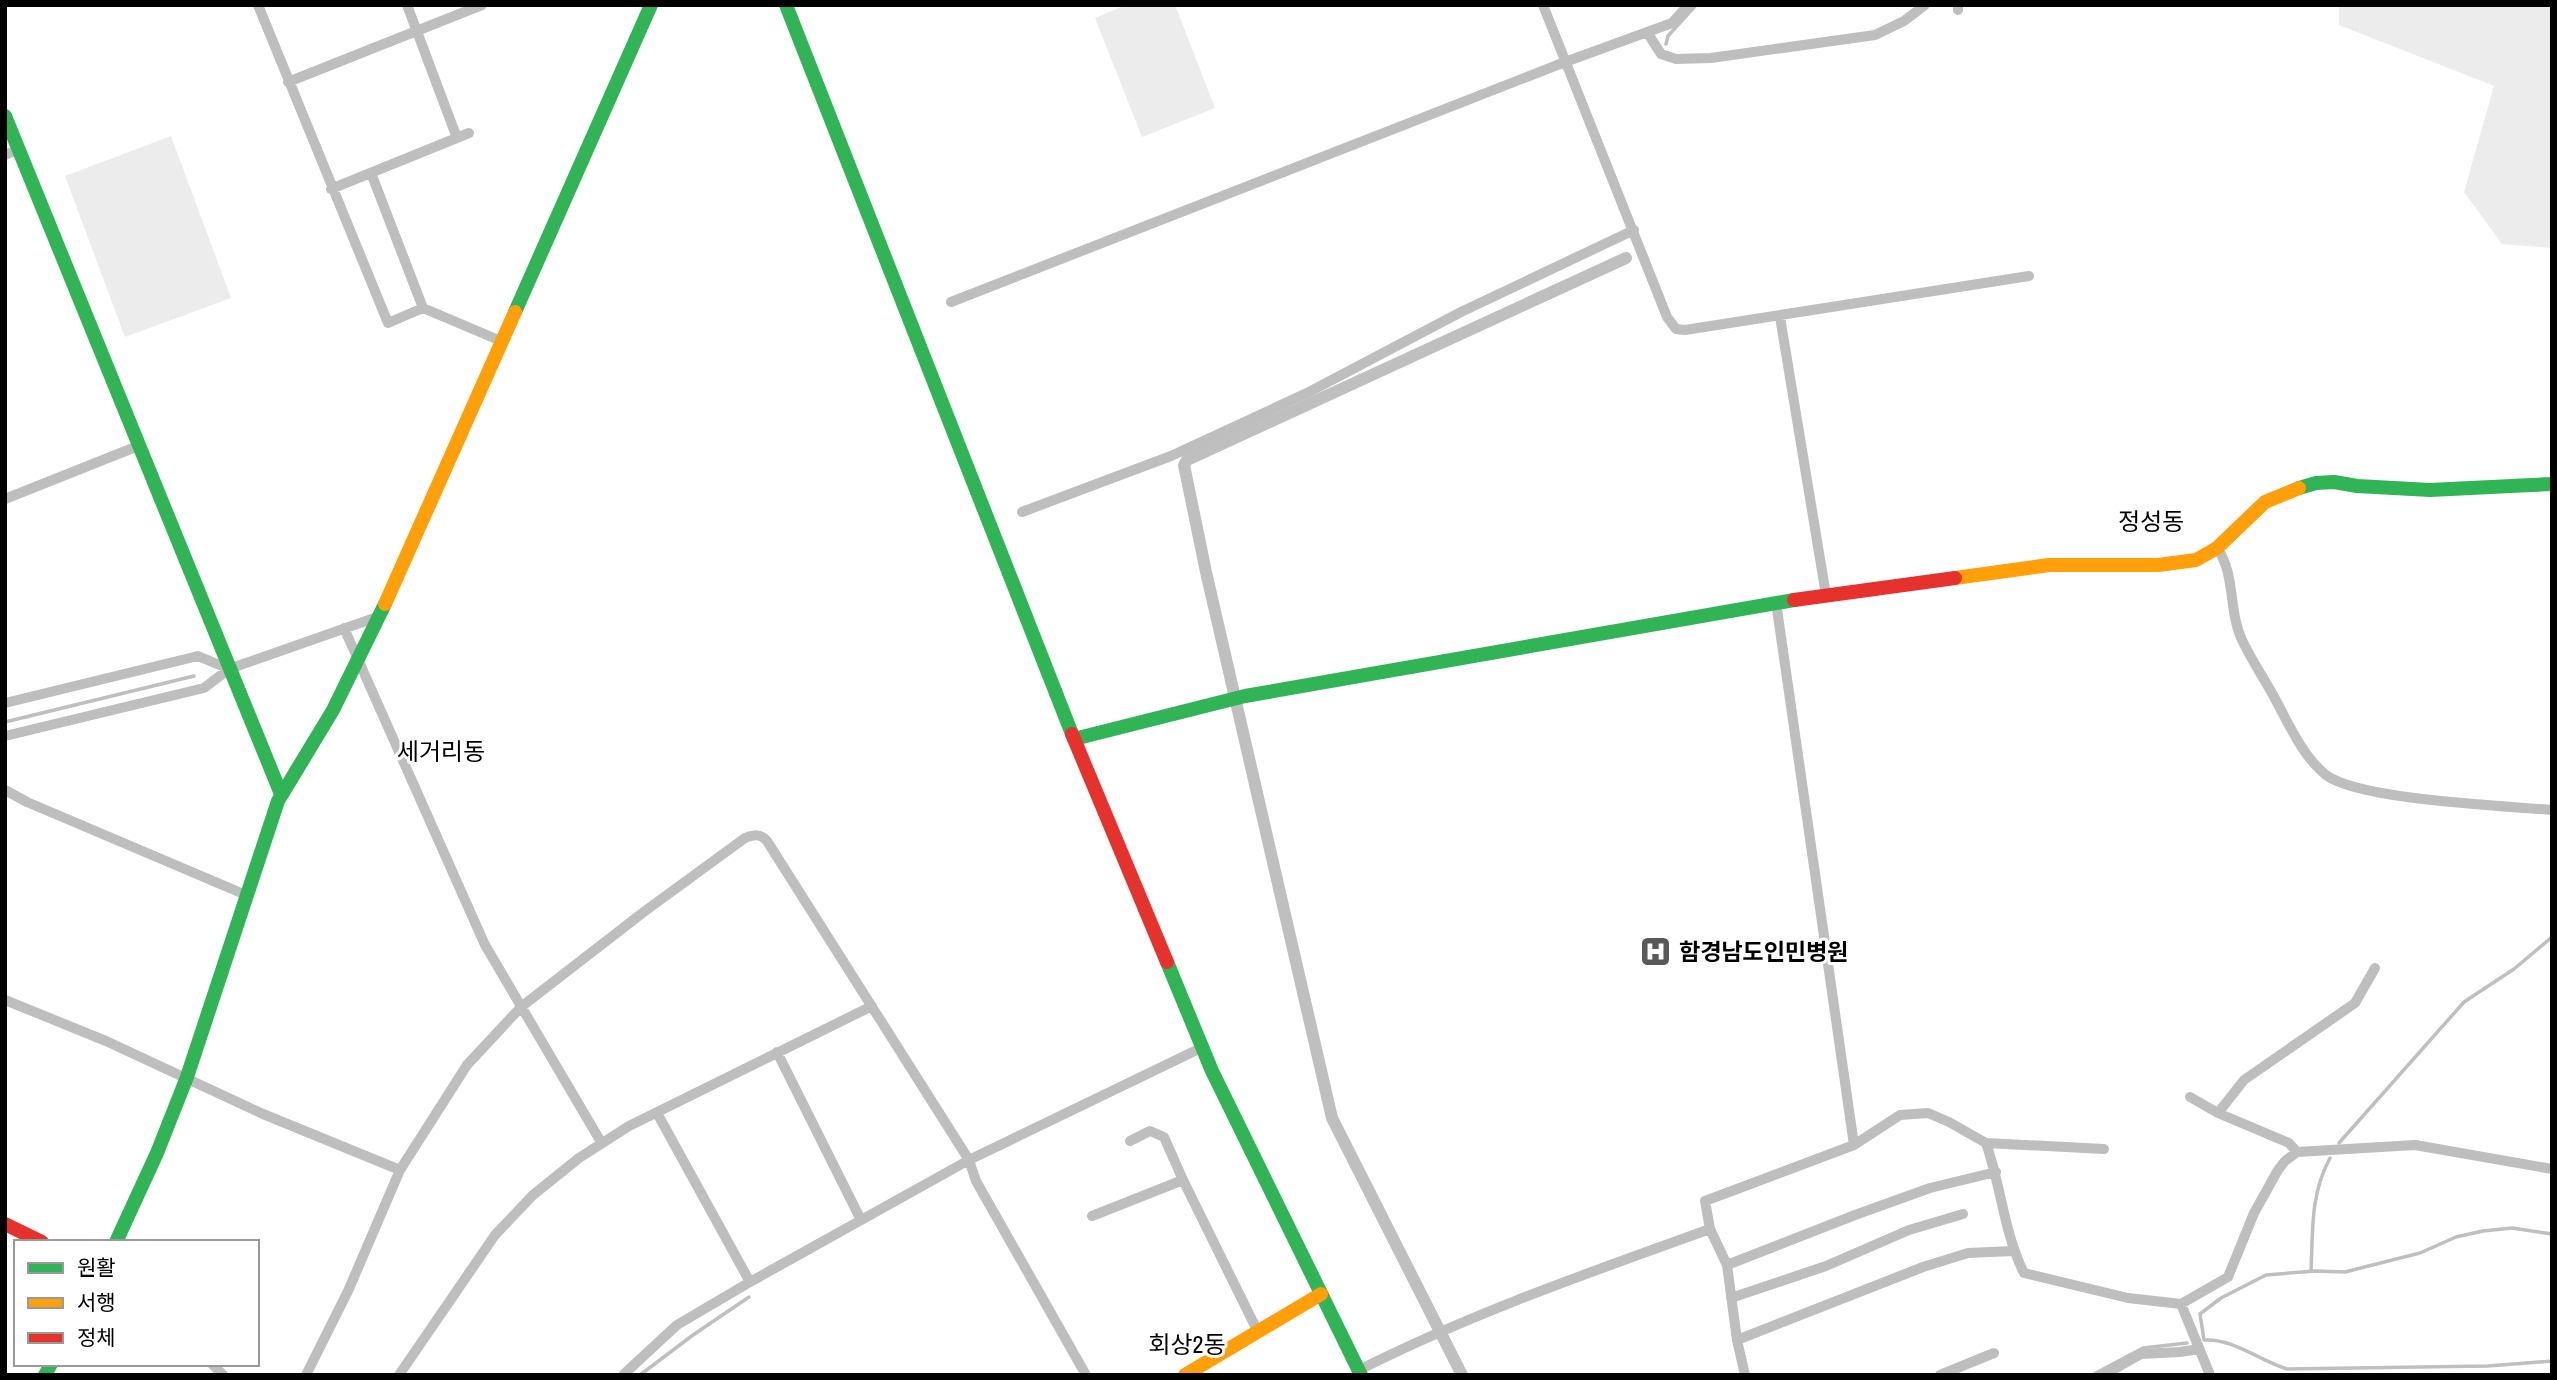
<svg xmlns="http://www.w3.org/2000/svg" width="2557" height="1380" font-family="'Archivo Narrow','Noto Sans KR',sans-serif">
<rect width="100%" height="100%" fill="#fff"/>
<path fill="#ececec" d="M 1126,5 L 1175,5 L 1215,108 L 1142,137 L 1095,18 Z
M 2339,5 L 2552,5 L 2552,248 L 2502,244 L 2464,192 L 2494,86 L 2339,25 Z
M 171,136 L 231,298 L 125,337 L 65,176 Z"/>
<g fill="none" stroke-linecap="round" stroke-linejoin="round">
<path stroke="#bfbfbf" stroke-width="3.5" d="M 1666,44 L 1668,36 L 1696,5
M 5,722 L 194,676
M 2339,1143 L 2464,1002 L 2514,969 L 2552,937
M 2552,1234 L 2512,1228 L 2483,1231 L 2456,1237 L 2420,1253 L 2345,1272 L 2315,1271 L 2266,1275 L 2221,1298 L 2200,1314 L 2204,1340 C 2233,1338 2260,1361 2287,1369 L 2488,1366 L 2552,1361
M 2311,1271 C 2313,1231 2310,1195 2330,1158
M 640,1375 L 693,1335 L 749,1297
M 2092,1375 L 2143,1348 L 2187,1343"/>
<path stroke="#bfbfbf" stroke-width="12" d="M 1462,1375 L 1332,1118 L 1206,572 L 1184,465 L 1187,460 L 1626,258"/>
<path stroke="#bebebe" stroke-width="10" d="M 258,5 L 388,323 L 423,308 L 501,341
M 407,5 L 457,138
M 1543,5 L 1667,317 L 1676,329 L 1685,330 L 2029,276
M 1958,10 L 1958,5
M 1647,32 L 1661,54 L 1676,59 L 1711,58 L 1875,35 L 1904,21 L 1925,5
M 288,82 L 482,5
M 5,155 L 19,149
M 371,173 L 423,308
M 331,189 L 469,133
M 951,302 L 1565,62 L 1672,23 L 1688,5
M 1780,317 L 1826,595
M 5,499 L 138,446
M 1022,512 L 1171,456 L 1309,392 L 1461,312 L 1634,230
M 2217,548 C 2236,575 2228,610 2242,640 C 2251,659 2263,677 2273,695 C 2288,722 2302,756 2326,775 C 2359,800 2505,806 2552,810
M 1776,602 L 1854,1145
M 344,628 L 485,945 L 601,1142
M 5,703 L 198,656 L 229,669
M 5,736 L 204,688 L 229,669 L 380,616
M 5,790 L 27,802 L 246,895
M 5,1000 L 106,1041 L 263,1114 L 400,1170
M 777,1052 L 861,1220
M 2190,1097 L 2218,1113 L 2289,1143 L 2297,1152
M 657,1113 L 750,1282
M 2218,1113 L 2244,1080 L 2355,1003 L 2375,968
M 1130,1141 L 1150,1131 L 1164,1137 L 1183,1180 L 1257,1330
M 1986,1143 C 2001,1186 2004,1233 2024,1273 L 2128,1298 L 2181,1304 L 2228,1277 L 2254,1213 L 2278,1170 L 2285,1161 L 2297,1152 L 2415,1145 L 2552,1169
M 1092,1216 L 1183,1180
M 1727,1265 L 1855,1215 L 1930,1188 L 1996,1172
M 1731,1298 L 1826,1266 L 1909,1230 L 1963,1214
M 2181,1304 L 2210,1375
M 1737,1340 L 1923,1267 L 1968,1253 L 2013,1251
M 212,1364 L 223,1375
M 1359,1370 C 1472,1313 1591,1272 1710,1229
M 306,1375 L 348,1291 L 400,1170 L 467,1065 L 521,1007 L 645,911 L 745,838 C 754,835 760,833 767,841 L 969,1160 L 976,1181 L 1086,1375
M 399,1375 L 495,1235 L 533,1195 L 579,1158 L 629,1126 L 872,1006
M 623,1375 L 677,1325 L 750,1282 L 969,1160 L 1203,1047
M 1745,1375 L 1737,1340 L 1727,1265 L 1710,1229 L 1705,1201 L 1854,1145 L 1900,1115 L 1928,1113 L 1949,1122 L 1986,1143 L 2104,1149
M 1940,1375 L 1994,1353
M 2104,1375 L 2141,1354 L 2180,1352 L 2199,1349"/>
<path stroke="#30b455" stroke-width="14" d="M 786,5 L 1072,734
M 5,116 L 281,794
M 515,312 L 651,5
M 2299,488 L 2316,483 L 2334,482 L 2357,486 L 2430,490 L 2552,484
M 1074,739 L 1245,696 L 1794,600
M 1167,962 L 1212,1071 L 1361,1375
M 116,1242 L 157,1153 L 187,1077 L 278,801 L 333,710 L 385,604
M 45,1375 L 51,1364"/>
<path stroke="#ff9f0a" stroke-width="14" d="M 1955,578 L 2049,565 L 2158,565 L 2196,560 L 2217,548 L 2265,502 L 2299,488
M 385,604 L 515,312
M 1185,1375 L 1321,1294"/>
<path stroke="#e5322d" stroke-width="14" d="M 1794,600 L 1955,578
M 1072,734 L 1167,962
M 5,1224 L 42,1242"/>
</g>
<defs>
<symbol id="hospital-square" viewBox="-11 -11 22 22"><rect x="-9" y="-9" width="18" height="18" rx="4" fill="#595959" stroke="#fff"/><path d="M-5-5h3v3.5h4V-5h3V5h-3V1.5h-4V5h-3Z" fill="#fff"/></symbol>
</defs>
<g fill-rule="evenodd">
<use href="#hospital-square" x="1638" y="934" width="35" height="35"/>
</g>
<g text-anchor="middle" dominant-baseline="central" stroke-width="6" stroke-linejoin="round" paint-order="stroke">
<g font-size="23" font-weight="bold" fill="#000" stroke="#fff" text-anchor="start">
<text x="1679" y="951">함경남도인민병원</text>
</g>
<g font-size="24" fill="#000" stroke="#fff">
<text x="2151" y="521">정성동</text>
<text x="441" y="751">세거리동</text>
<text x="1187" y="1344">회상2동</text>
</g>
</g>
<rect width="2557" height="1380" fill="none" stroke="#000000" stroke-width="14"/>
<rect x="14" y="1240" width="245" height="126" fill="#ffffff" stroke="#999999" stroke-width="2"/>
<rect x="28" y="1263" width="35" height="10" fill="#30b455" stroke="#999999" stroke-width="2"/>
<text x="77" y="1275" font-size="21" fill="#000000">원활</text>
<rect x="28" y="1298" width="35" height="10" fill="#ff9f0a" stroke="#999999" stroke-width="2"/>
<text x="77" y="1310" font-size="21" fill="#000000">서행</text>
<rect x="28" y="1333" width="35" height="10" fill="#e5322d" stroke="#999999" stroke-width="2"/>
<text x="77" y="1345" font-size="21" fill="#000000">정체</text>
</svg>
